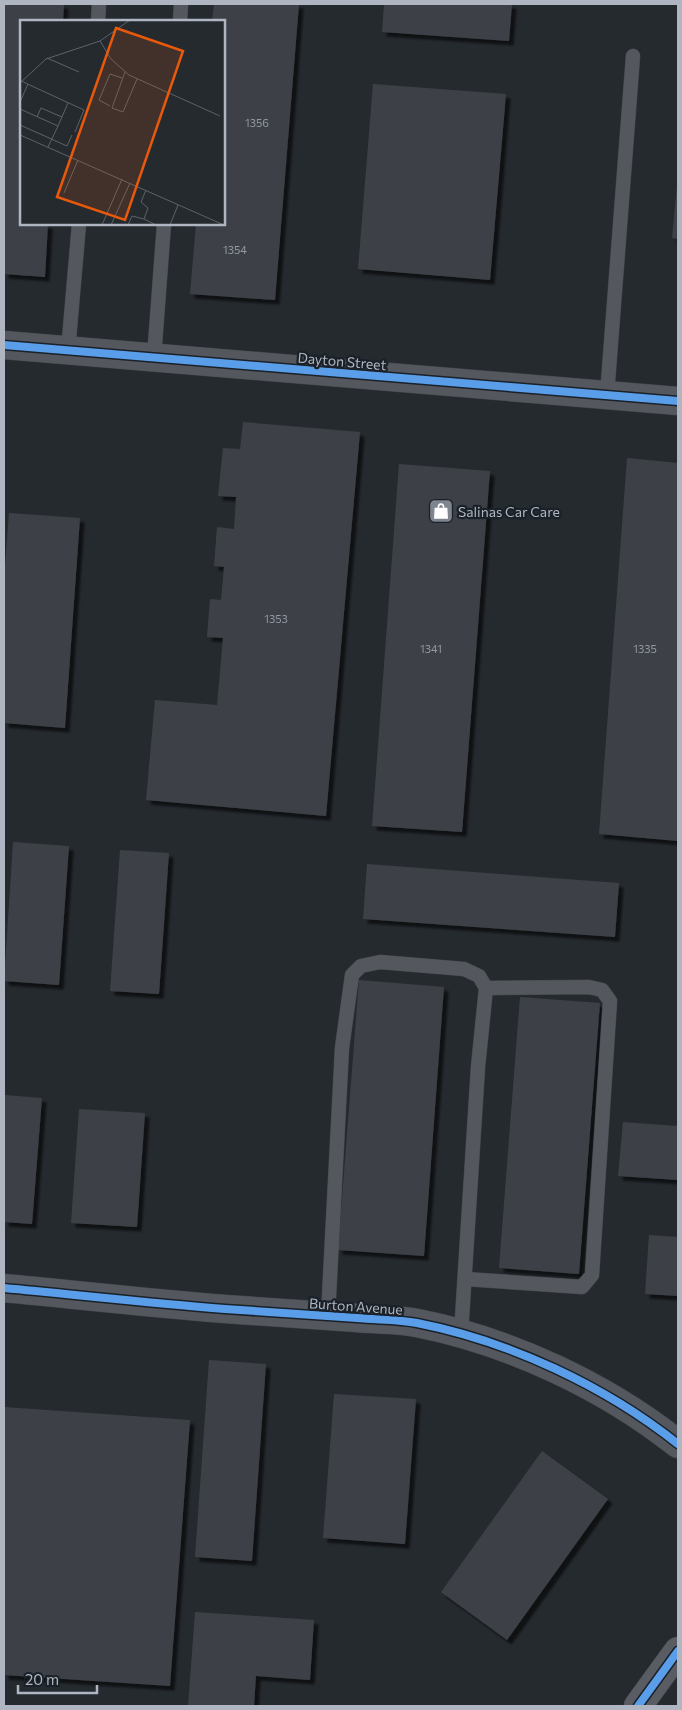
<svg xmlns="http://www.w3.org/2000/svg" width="682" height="1710" font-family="Commissioner,sans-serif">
<defs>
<filter id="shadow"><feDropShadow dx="4.5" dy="4.5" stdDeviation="1" flood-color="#0009"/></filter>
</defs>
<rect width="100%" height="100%" fill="#252a2f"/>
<path fill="#3d4146" filter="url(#shadow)" d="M 4,4 L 64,4 L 63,21 L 21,21 L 21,224 L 48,224 L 45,277 L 4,274 Z
M 214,4 L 299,4 L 275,300 L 190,294 L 196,224 L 224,224 L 224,21 L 212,21 Z
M 384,4 L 512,4 L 509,41 L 382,32 Z
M 373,84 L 506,94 L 490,280 L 358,269 Z
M 677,186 L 678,186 L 678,239 L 672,238 Z
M 243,422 L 360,432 L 326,816 L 146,800 L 155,700 L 217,705 L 223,638 L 207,637 L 210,599 L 221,600 L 224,567 L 214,566 L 217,527 L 234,529 L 236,497 L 218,496 L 223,448 L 240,449 Z
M 627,458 L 678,463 L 678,841 L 599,834 Z
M 399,464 L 490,471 L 462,832 L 372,826 Z
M 9,513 L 80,518 L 65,728 L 4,723 L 4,579 Z
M 13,842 L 69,846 L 59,985 L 4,981 Z
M 120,850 L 169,853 L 159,994 L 110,991 Z
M 367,864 L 619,883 L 615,937 L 363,919 Z
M 359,980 L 444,987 L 424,1256 L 338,1250 Z
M 520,997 L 600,1003 L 579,1274 L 499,1268 Z
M 4,1095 L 42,1098 L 32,1224 L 4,1222 Z
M 79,1109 L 145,1113 L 137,1227 L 71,1223 Z
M 623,1122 L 678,1126 L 678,1180 L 618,1176 Z
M 649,1235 L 678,1237 L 678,1296 L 645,1294 Z
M 209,1360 L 266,1364 L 252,1561 L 195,1557 Z
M 334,1394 L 416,1399 L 405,1544 L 323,1538 Z
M 4,1407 L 190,1420 L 170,1686 L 4,1675 Z
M 542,1451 L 608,1499 L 507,1640 L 441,1592 Z
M 195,1612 L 314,1620 L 310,1680 L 256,1676 L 254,1706 L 188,1706 Z"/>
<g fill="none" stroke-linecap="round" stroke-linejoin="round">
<defs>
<path id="lane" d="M 98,21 L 99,4
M 180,21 L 181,4
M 68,351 L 79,224
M 154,358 L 164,224
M 607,395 L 633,56
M 465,1279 L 582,1287 L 592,1275 L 610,1001 L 602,990 L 589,987 L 486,988
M 328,1316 L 342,1048 L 352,975 L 361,966 L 380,962 L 464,969 L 479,976 L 486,988 L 478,1067 L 461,1334"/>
<path id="street" d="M 4,345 L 678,401
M 4,1288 C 78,1295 151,1303 225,1309 C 269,1312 313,1315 357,1318 C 377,1320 398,1319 417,1323 C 509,1341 605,1386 678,1444"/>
<path id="secondary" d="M 638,1706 L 678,1651"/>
</defs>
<use href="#lane" stroke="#42464a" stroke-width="15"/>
<use href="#street" stroke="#42464a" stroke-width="29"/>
<use href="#secondary" stroke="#42464a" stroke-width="29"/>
<use href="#lane" stroke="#54585e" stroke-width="14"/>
<use href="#street" stroke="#54585e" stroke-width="28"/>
<use href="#secondary" stroke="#595c62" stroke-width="28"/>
<defs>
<path id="cycleway" d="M 4,345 L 678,401
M 4,1288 C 78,1295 151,1303 225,1309 C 269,1312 313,1315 357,1318 C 377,1320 398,1319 417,1323 C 509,1341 605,1386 678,1444
M 638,1706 L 678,1651"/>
</defs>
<use href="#cycleway" stroke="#1a2128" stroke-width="11"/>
<use href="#cycleway" stroke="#5a9eea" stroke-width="8"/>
</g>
<defs>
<symbol id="shop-square" viewBox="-11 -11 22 22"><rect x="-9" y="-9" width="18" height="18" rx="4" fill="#7f858e" stroke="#1a2128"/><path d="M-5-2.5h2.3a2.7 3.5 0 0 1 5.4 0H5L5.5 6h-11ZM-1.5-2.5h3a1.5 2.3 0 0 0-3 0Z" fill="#fff"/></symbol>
</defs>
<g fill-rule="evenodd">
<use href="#shop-square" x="427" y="497" width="28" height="28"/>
</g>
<g text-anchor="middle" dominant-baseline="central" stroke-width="4.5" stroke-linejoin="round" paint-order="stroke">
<g font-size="11" fill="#9299a2">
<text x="257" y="122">1356</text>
<text x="235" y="249">1354</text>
<text x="276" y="618">1353</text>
<text x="431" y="648">1341</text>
<text x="645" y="648">1335</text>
</g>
<g font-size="14" fill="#afb6c1" stroke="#1a2128">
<text transform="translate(342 361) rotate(5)">Dayton Street</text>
<text transform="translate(356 1306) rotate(4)">Burton Avenue</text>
</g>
<g font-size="14" fill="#afb6c1" stroke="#1a2128" text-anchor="start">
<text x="458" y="511">Salinas Car Care</text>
</g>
</g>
<g transform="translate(20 20)">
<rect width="205" height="205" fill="#252a2f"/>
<path fill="none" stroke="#5c6269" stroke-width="1" d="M 80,21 L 91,39 L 109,55 L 200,96M 27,38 L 59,52M 105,52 L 92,88 L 103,92 L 117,59M 1,61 L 64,90 L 55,112M 0,63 L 26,39 L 80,21 L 110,0M 0,82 L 8,64M 90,86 L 79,80 L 90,54 L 102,58M 0,89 L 38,106 L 48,83M 17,97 L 21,88 L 42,97M 0,105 L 47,126 L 52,115M 0,115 L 204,205M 28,127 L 38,106M 126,170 L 121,182 L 128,188 L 124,199 L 136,205M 44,173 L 58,140M 82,205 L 102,159M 91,205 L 110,163M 108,205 L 112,196 L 124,199M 150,205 L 158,185"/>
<path fill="#e8590c" fill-opacity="0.15" stroke="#e8590c" stroke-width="2.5" d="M 96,8 L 163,31 L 105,200 L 37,177 Z"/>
<rect width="205" height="205" fill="none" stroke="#afb6c1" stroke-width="2.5"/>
</g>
<rect width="682" height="1710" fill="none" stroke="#afb6c1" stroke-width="10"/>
<path d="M18 1685v8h79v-8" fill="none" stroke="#afb6c1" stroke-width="2.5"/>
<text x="25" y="1685" font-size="15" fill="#afb6c1" stroke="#1a2128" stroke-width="4" paint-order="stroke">20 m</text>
</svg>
